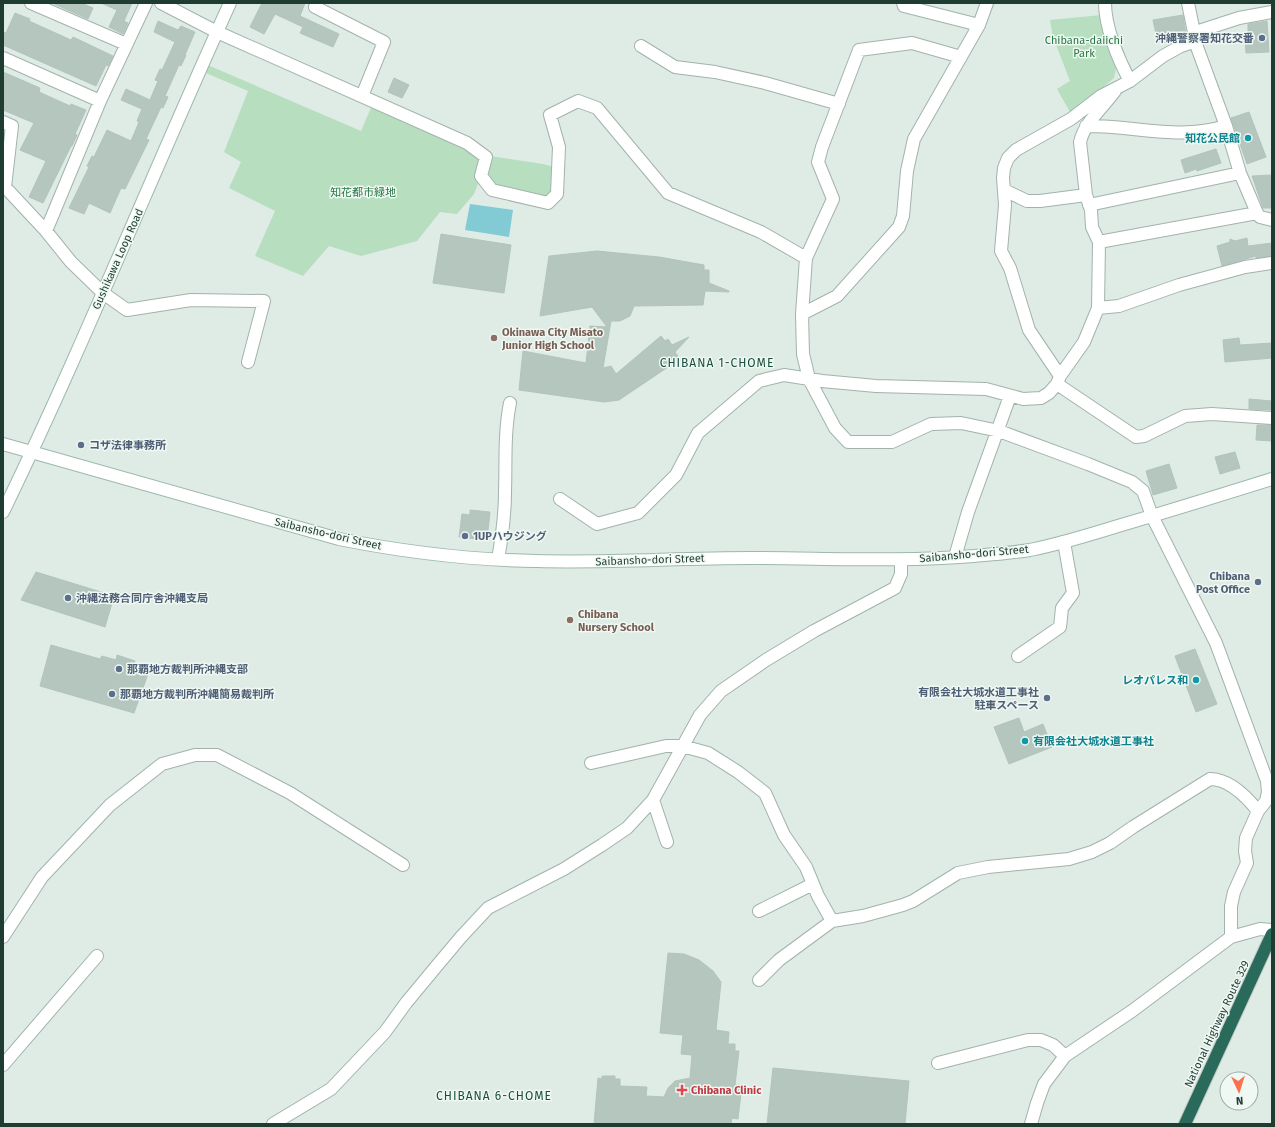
<svg xmlns="http://www.w3.org/2000/svg" width="1275" height="1127" font-family="'Fira Sans','Noto Sans JP',sans-serif">
<rect width="100%" height="100%" fill="#dfebe5"/>
<path fill="#b6debf" d="M 1102,15 L 1116,69 L 1114,78 L 1095,94 L 1070,112 L 1057,89 L 1070,81 L 1053,37 L 1050,20 Z
M 203,63 L 361,131 L 373,103 L 483,155 L 543,164 L 558,168 L 548,203 L 492,190 L 481,176 L 474,194 L 457,214 L 440,212 L 417,241 L 361,256 L 329,246 L 303,276 L 255,256 L 275,211 L 229,188 L 241,162 L 224,152 L 248,91 L 199,70 Z"/>
<path fill="#82cbd5" d="M 470,204 L 513,210 L 509,237 L 465,230 Z"/>
<path fill="#b4c6be" stroke="#b1c5bc" d="M 52,3 L 81,3 L 93,8 L 88,19 Z
M 101,3 L 132,3 L 124,21 L 128,23 L 123,34 L 109,27 L 117,10 Z
M 262,3 L 305,3 L 300,16 L 339,34 L 333,47 L 300,33 L 303,27 L 275,14 L 264,34 L 250,27 Z
M 15,13 L 30,19 L 29,21 L 71,40 L 73,37 L 113,56 L 108,66 L 106,65 L 96,86 L 3,45 L 3,32 L 6,33 Z
M 1183,15 L 1186,35 L 1185,37 L 1175,41 L 1161,43 L 1159,34 L 1156,34 L 1153,20 Z
M 158,21 L 178,30 L 181,26 L 195,32 L 185,55 L 186,55 L 181,66 L 179,65 L 165,96 L 168,97 L 163,108 L 161,107 L 146,139 L 149,140 L 125,189 L 121,188 L 110,213 L 89,203 L 84,214 L 69,208 L 89,167 L 87,166 L 92,156 L 94,157 L 107,130 L 131,141 L 139,122 L 137,121 L 142,109 L 121,100 L 126,89 L 150,100 L 158,81 L 155,80 L 160,69 L 162,70 L 175,42 L 154,32 Z
M 1267,21 L 1269,52 L 1246,53 L 1245,35 L 1248,34 L 1248,24 Z
M 3,72 L 40,88 L 39,92 L 70,106 L 71,104 L 86,110 L 75,134 L 77,135 L 72,146 L 71,146 L 43,203 L 29,197 L 46,161 L 20,150 L 34,123 L 3,110 Z
M 394,78 L 409,85 L 402,98 L 388,92 Z
M 1249,112 L 1266,157 L 1247,164 L 1231,118 Z
M 1216,149 L 1221,163 L 1197,171 L 1196,169 L 1185,173 L 1181,160 Z
M 1272,175 L 1272,208 L 1263,208 L 1252,176 Z
M 441,234 L 511,245 L 504,293 L 433,283 Z
M 1247,238 L 1248,246 L 1272,243 L 1272,256 L 1256,258 L 1256,256 L 1222,266 L 1217,246 L 1230,242 L 1230,239 L 1235,241 Z
M 597,251 L 659,257 L 704,265 L 704,270 L 709,270 L 709,283 L 729,291 L 729,292 L 705,291 L 703,305 L 634,306 L 630,316 L 620,321 L 611,321 L 603,368 L 611,366 L 616,374 L 661,336 L 665,341 L 668,339 L 672,345 L 689,337 L 675,352 L 680,359 L 619,400 L 604,402 L 519,390 L 523,351 L 586,363 L 590,326 L 607,327 L 592,307 L 540,316 L 549,256 Z
M 1239,338 L 1240,345 L 1272,343 L 1272,358 L 1225,362 L 1223,340 Z
M 1249,399 L 1272,401 L 1272,410 L 1249,409 Z
M 1257,425 L 1272,425 L 1272,441 L 1256,440 Z
M 1235,452 L 1240,468 L 1220,474 L 1215,457 Z
M 1169,464 L 1177,488 L 1153,495 L 1146,471 Z
M 470,510 L 490,512 L 487,540 L 459,537 L 462,514 L 470,515 Z
M 36,572 L 114,596 L 105,627 L 21,600 Z
M 51,645 L 100,659 L 102,656 L 116,660 L 117,655 L 135,661 L 133,669 L 148,674 L 134,713 L 40,686 Z
M 1195,649 L 1217,704 L 1196,712 L 1175,656 Z
M 1019,718 L 1024,732 L 1043,724 L 1052,747 L 1009,764 L 994,727 Z
M 668,953 L 684,954 L 699,960 L 713,971 L 721,982 L 716,1030 L 729,1032 L 728,1044 L 735,1044 L 735,1051 L 739,1051 L 735,1085 L 742,1085 L 738,1119 L 732,1118 L 731,1124 L 594,1124 L 598,1078 L 602,1079 L 602,1076 L 615,1076 L 615,1079 L 620,1079 L 620,1086 L 647,1087 L 646,1096 L 664,1097 L 668,1088 L 675,1081 L 690,1078 L 692,1055 L 681,1054 L 683,1035 L 660,1033 Z
M 773,1068 L 909,1081 L 905,1124 L 767,1124 Z"/>
<g fill="none" stroke-linecap="round" stroke-linejoin="round">
<defs>
<path id="street" d="M 31,3 L 126,44
M 161,3 L 217,32 L 467,143 L 486,157 L 481,176 L 492,190 L 548,203 L 557,194 L 559,147 L 550,115 L 578,101 L 597,108 L 668,193 L 761,232 L 806,258 L 802,314 L 803,354 L 809,379 L 835,428 L 848,442 L 892,442 L 931,424 L 961,423 L 999,431 L 1088,464 L 1132,482 L 1143,491 L 1152,516 L 1216,643 L 1267,781 L 1268,792 L 1266,801 L 1258,811 L 1246,838 L 1245,851 L 1247,863 L 1234,892 L 1231,906 L 1231,937
M 317,3 L 315,7 L 384,42 L 362,96
M 903,3 L 904,6 L 979,25
M 1105,3 C 1105,27 1118,59 1130,81
M 1188,3 L 1197,47 L 1226,126 L 1240,173 L 1257,213 L 1260,217 L 1272,220
M 641,46 L 675,67 L 715,72 L 765,83 L 839,104
M 3,58 L 100,101
M 3,122 L 12,126 L 5,187 L 46,231 L 71,262 L 103,293 L 127,310 L 191,300 L 264,301 L 248,362
M 1086,126 C 1132,125 1180,141 1226,126
M 1004,190 L 1027,201 L 1040,201 L 1086,195
M 1089,205 L 1240,173
M 46,231 L 100,101 L 146,3
M 1099,242 L 1257,213
M 806,258 L 833,199 L 818,162 L 822,147 L 859,50 L 912,43 L 961,57
M 1098,308 L 1119,306 L 1179,285 L 1245,267 L 1272,263
M 802,314 L 837,296 L 899,227 L 903,216 L 907,171 L 914,139 L 979,25 L 987,3
M 1060,376 L 1029,330 L 1010,268 L 1001,251 L 1005,205 L 1003,178 L 1004,168 L 1008,158 L 1016,150 L 1071,119 L 1101,96 L 1130,81 L 1163,56 L 1181,46 L 1190,43 L 1199,31 L 1239,18 L 1272,12
M 1057,384 L 1136,437 L 1144,436 L 1185,416 L 1212,414 L 1272,418
M 560,499 L 597,524 L 638,513 L 676,475 L 698,433 L 759,381 L 784,375 L 822,381 L 876,386 L 986,389 L 1023,399 L 1041,398 L 1049,393 L 1057,384 L 1060,376 L 1084,342 L 1098,308 L 1099,242 L 1092,227 L 1091,210 L 1086,195 L 1080,142 C 1085,121 1105,106 1117,88
M 955,557 L 968,512 L 1010,396
M 498,559 C 502,537 505,514 505,492 C 506,462 504,433 510,403
M 1018,656 L 1060,627 L 1062,608 L 1073,593 L 1064,542
M 591,763 L 666,746 L 682,746 L 708,753 L 738,772 L 765,793 L 784,835 L 806,867 L 818,896 L 832,921 L 863,916 L 903,905 L 913,901 L 958,873 L 988,867 L 1069,859 L 1092,852 L 1110,843 L 1133,827 L 1210,779 C 1229,779 1246,796 1258,811
M 653,800 L 667,842
M 759,911 L 813,884
M 3,937 L 42,877 L 110,805 L 162,764 L 195,755 L 217,755 L 290,793 L 403,865
M 759,980 L 779,960 L 832,921
M 938,1063 L 1028,1040 L 1041,1040 L 1053,1045 L 1065,1056
M 3,1065 L 97,956
M 273,1124 L 331,1089 L 385,1032 L 406,1003 L 435,968 L 461,937 L 488,908 L 564,869 L 602,845 L 627,828 L 653,800 L 700,715 L 721,691 L 766,660 L 814,631 L 895,588 L 901,574 L 901,560
M 1031,1124 L 1037,1103 L 1044,1084 L 1065,1056 L 1132,1011 L 1231,937 L 1260,929 L 1272,930"/>
<path id="secondary" d="M 3,444 L 339,539 C 404,552 470,560 537,561 C 608,563 679,558 751,558 C 825,558 899,562 974,556 C 993,554 1012,553 1030,550 C 1060,544 1089,535 1118,526 C 1169,511 1221,495 1272,479
M 3,512 C 84,345 153,172 230,3"/>
<path id="highway" d="M 1185,1124 L 1272,934"/>
</defs>
<use href="#street" stroke="#a2b3ac" stroke-width="14"/>
<use href="#secondary" stroke="#9db8ad" stroke-width="14"/>
<use href="#highway" stroke="#c0c8c6" stroke-width="14"/>
<use href="#street" stroke="#fff" stroke-width="12"/>
<use href="#secondary" stroke="#fff" stroke-width="12"/>
<use href="#highway" stroke="#296a5a" stroke-width="12"/>
</g>
<g fill="#5c6f8a" stroke="#eff8f3" stroke-width="1.5">
<circle cx="1262" cy="38" r="4"/>
<circle cx="81" cy="445" r="4"/>
<circle cx="465" cy="536" r="4"/>
<circle cx="1258" cy="582" r="4"/>
<circle cx="68" cy="598" r="4"/>
<circle cx="119" cy="669" r="4"/>
<circle cx="112" cy="694" r="4"/>
<circle cx="1047" cy="698" r="4"/>
</g>
<g fill="#0f9aa8" stroke="#eff8f3" stroke-width="1.5">
<circle cx="1248" cy="138" r="4"/>
<circle cx="1196" cy="680" r="4"/>
<circle cx="1025" cy="741" r="4"/>
</g>
<g fill="#8d6e63" stroke="#eff8f3" stroke-width="1.5">
<circle cx="494" cy="338" r="4"/>
<circle cx="570" cy="620" r="4"/>
</g>
<path fill="#e0444e" stroke="#eff8f3" stroke-width="1.5" d="M680 1084h4v4h4v4h-4v4h-4v-4h-4v-4h4z"/>
<g text-anchor="middle" dominant-baseline="central" stroke-width="3" stroke-linejoin="round" paint-order="stroke">
<g font-size="11" font-weight="bold" fill="#4e5e75" stroke="#eff8f3" text-anchor="start">
<text x="1254" y="38" text-anchor="end">沖縄警察署知花交番</text>
<text x="89" y="445">コザ法律事務所</text>
<text x="473" y="536">1UPハウジング</text>
<text x="1250" y="576" text-anchor="end">Chibana<tspan x="1250" dy="13">Post Office</tspan></text>
<text x="76" y="598">沖縄法務合同庁舎沖縄支局</text>
<text x="127" y="669">那覇地方裁判所沖縄支部</text>
<text x="1039" y="692" text-anchor="end">有限会社大城水道工事社<tspan x="1039" dy="13">駐車スペース</tspan></text>
<text x="120" y="694">那覇地方裁判所沖縄簡易裁判所</text>
</g>
<g font-size="11" fill="#277542" stroke="#eff8f3">
<text x="1084" y="40">Chibana-daiichi<tspan x="1084" dy="13">Park</tspan></text>
<text x="363" y="192">知花都市緑地</text>
</g>
<g font-size="11" font-weight="bold" fill="#0d838f" stroke="#eff8f3" text-anchor="end">
<text x="1240" y="138">知花公民館</text>
<text x="1188" y="680">レオパレス和</text>
<text x="1033" y="741" text-anchor="start">有限会社大城水道工事社</text>
</g>
<g font-size="11" fill="#1f3c33" stroke="#eff8f3">
<text transform="translate(118 259) rotate(-66)">Gushikawa Loop Road</text>
<text transform="translate(328 534) rotate(13)">Saibansho-dori Street</text>
<text transform="translate(974 554) rotate(-5)">Saibansho-dori Street</text>
<text transform="translate(650 560) rotate(-2)">Saibansho-dori Street</text>
<text transform="translate(1217 1024) rotate(-65)">National Highway Route 329</text>
</g>
<g font-size="11" font-weight="bold" fill="#785e54" stroke="#eff8f3" text-anchor="start">
<text x="502" y="332">Okinawa City Misato<tspan x="502" dy="13">Junior High School</tspan></text>
<text x="578" y="614">Chibana<tspan x="578" dy="13">Nursery School</tspan></text>
</g>
<g font-size="11" font-weight="bold" fill="#be3a42" stroke="#eff8f3" text-anchor="start">
<text x="691" y="1090">Chibana Clinic</text>
</g>
<g font-size="12" letter-spacing="1" fill="#1a4f40" stroke="#eff8f3">
<text x="717" y="363">CHIBANA 1-CHOME</text>
<text x="494" y="1096">CHIBANA 6-CHOME</text>
</g>
</g>
<rect width="1275" height="1127" fill="none" stroke="#1f3c33" stroke-width="8"/>
<g transform="translate(1239 1091) rotate(176)"><circle r="19" fill="#eff8f3" stroke="#9cada6"/>
<path d="M0-3L7 15L0 10L-7 15Z" fill="#fb714d"/>
<text y="-6" font-size="11" font-weight="bold" text-anchor="middle" fill="#1f3c33">N</text>
</g>
</svg>
